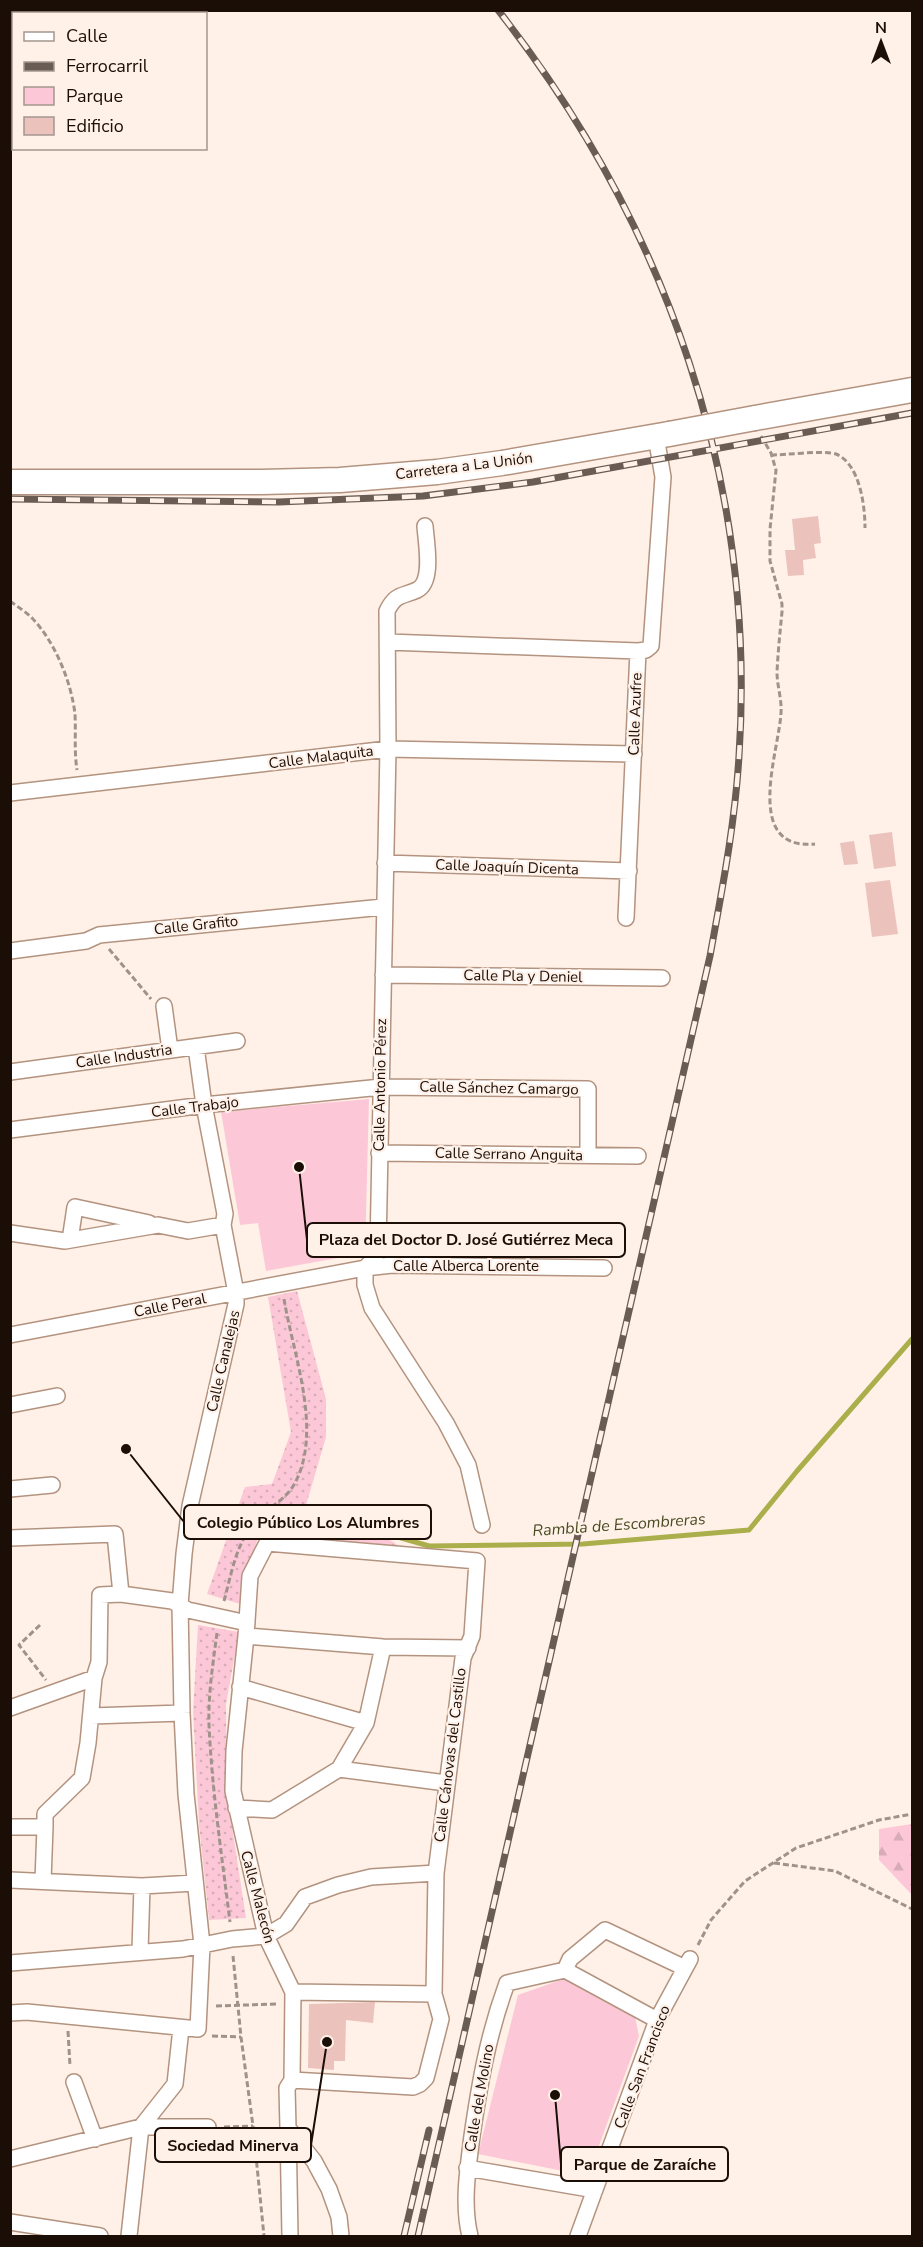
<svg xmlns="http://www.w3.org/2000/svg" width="923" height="2247" font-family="'Nunito Sans',sans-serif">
<defs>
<pattern id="grass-dots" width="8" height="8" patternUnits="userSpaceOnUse" patternTransform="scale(1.5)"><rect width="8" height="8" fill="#fcc8d7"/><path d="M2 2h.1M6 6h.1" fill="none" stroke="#d7abb7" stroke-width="1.8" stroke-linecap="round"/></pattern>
<pattern id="forest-firs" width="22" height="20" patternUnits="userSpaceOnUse" patternTransform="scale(1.5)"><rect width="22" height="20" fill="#fcc8d7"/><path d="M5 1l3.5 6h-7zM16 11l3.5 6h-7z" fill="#d7abb7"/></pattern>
</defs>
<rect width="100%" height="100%" fill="#fff1e8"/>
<path fill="url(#grass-dots)" d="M 297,1291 L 326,1399 L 326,1437 L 302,1519 L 350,1520 L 383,1535 L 400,1547 L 258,1537 L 240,1604 L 207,1594 L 245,1487 L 272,1484 L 291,1432 L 268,1297 Z
M 198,1625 L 239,1632 L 226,1704 L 227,1794 L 246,1918 L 209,1920 L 199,1824 L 193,1712 Z"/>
<path fill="url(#forest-firs)" d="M 912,1824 L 912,1895 L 879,1860 L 879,1829 Z"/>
<path fill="#fcc8d7" d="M 369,1099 L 365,1253 L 266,1271 L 258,1223 L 240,1225 L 221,1112 Z
M 566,1978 L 635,2017 L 639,2036 L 588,2176 L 478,2154 L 518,1995 Z"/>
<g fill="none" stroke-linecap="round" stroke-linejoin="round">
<path stroke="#abaf4b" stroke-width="5" d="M 249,1531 L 307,1514 L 355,1515 L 391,1535 L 429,1546 L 583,1544 L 749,1530 L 797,1471 L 912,1339"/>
</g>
<path fill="#ecc2bd" d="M 818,516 L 821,543 L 814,544 L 816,558 L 803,560 L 804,575 L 788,576 L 785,550 L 795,550 L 792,519 Z
M 892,832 L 896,866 L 874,869 L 869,835 Z
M 854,841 L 858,864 L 844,865 L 840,843 Z
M 890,880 L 898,934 L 872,937 L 865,883 Z
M 375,2002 L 373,2023 L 346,2020 L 345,2061 L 334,2061 L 334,2070 L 308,2068 L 309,2004 Z"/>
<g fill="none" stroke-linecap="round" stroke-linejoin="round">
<defs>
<path id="street" d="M 425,526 C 426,542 434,582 417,590 C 402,597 396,593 387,611 L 388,749 L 378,1249 L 374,1259 L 365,1268 L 365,1285 L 372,1308 L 446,1423 L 468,1465 L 482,1525
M 388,642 L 638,651 L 646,650 L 651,646 L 663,477 L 656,437
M 10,793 L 388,749 L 634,754
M 385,863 L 629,871
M 626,918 L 638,651
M 10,951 L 86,941 L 99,935 L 383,907
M 383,975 L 662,978
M 164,1006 L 170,1050
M 10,1072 L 237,1041
M 10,1130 L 204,1105 L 381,1087 L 588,1089 L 588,1155
M 379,1153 L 638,1156
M 10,1233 L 65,1241 L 158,1225 L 188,1231 L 223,1225
M 70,1240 L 75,1207 L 149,1223
M 10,1335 L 365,1268 L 392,1265 L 604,1268
M 10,1405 L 57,1396
M 10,1489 L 52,1485
M 10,1538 L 115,1534 L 121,1594 L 172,1601 L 188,1610 L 247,1623
M 246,1636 L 383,1647 L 468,1648
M 240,1687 L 366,1723
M 10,1708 L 94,1678
M 91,1716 L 182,1713
M 339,1769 L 446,1783
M 236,1808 L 272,1810 L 339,1769 L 366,1723 L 383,1647
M 10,1827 L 45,1827 L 43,1881
M 45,1827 L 45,1814 L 82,1778 L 88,1743 L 94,1678 L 99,1662 L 100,1595 L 121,1594
M 10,1880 L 142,1886 L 195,1883
M 140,1951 L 142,1886
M 10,1963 L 183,1949 L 232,1939 L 266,1936 L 286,1924 L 305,1897 L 338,1885 L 371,1877 L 436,1873
M 565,1970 L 570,1959 L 605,1930 L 685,1968
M 293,1992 L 434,1994
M 10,2013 L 27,2012 L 198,2029 L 202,1945 L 186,1794 L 182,1713 L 180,1605 L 184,1554 L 190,1506 L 236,1304 L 236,1293 L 223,1225 L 225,1214 L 204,1105 L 196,1047
M 292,2080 L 413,2087 L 420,2084 L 426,2078 L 441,2019 L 434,1994 L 436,1873 L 463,1658 L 472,1636 L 477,1561 L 267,1543 L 250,1576 L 246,1636 L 234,1751 L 233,1791 L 266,1936 L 293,1992 L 292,2080 L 287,2088 L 288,2128 L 314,2161 L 329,2189 L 339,2217 L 341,2236
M 74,2082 L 95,2139
M 288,2128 L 290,2236
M 10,2159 L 141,2127 L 208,2127
M 467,2168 L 595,2190
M 10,2222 L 100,2236
M 129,2236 L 141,2127 L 175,2084 L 181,2028
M 470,2236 C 462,2204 468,2168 472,2136 C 480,2081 488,2035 507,1983 L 565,1970 L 657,2020
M 578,2236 L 657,2020 L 690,1959"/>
<path id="primary" d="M 755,418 L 912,390
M 10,482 L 262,482 L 340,480 L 437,472 L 502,463 L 669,434"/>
</defs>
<use href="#street" stroke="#b3937f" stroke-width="18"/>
<use href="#primary" stroke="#b3937f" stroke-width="27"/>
<path stroke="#9f928a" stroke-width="3" stroke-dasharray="6 3" stroke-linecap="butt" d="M 761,436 L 771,453 L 776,470 L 770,529 L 770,561 L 782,604 L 782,612 C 780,632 778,652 777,672 C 777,686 782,699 781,713 C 779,751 742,851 815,844
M 771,455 C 785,455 825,450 836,454 C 860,464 865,506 865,528
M 10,601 C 18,607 26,612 32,618 C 55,642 71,681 75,714 C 76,733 74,751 77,770
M 109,949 L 151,999
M 224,1601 C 231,1575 236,1545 253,1524 C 266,1509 286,1500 295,1483 C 323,1430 293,1354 284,1299
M 40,1625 L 19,1645 L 46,1680
M 217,1633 C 213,1663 208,1695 209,1725 C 212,1791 222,1857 230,1922
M 774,1863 L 835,1871 L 912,1909
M 698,1945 L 711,1920 L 745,1881 L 796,1848 L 879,1820 L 912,1814
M 233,1956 L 241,2037 L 253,2126 L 264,2236
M 216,2006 L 277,2004
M 68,2031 L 70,2066
M 212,2036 L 241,2037
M 224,2127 L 253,2126"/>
<use href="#street" stroke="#fff" stroke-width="15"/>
<use href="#primary" stroke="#fff" stroke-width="24"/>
<defs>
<path id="rail" d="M 10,499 L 279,502 L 423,496 L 533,482 L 912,413
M 404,2236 L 429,2130
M 418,2236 L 710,956 C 722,890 735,824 739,756 C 757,482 667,225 498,10"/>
</defs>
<use href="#rail" stroke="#695c54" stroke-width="7"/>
<use href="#rail" stroke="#fff1e8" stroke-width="4.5" stroke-dasharray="14" stroke-linecap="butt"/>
<defs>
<path id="primary-bridge" d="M 669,434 L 755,418"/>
</defs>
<use href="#primary-bridge" stroke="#b3937f" stroke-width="27" stroke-linecap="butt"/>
<use href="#primary-bridge" stroke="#fff" stroke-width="24"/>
</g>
<g text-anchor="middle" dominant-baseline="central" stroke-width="4.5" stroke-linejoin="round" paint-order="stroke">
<g font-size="15" fill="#1a0e07" stroke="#fff1e8">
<text transform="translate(464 466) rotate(-7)">Carretera a La Unión</text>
<text transform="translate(635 714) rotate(-88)">Calle Azufre</text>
<text transform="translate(321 757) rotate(-7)">Calle Malaquita</text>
<text transform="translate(507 867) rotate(2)">Calle Joaquín Dicenta</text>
<text transform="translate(196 925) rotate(-6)">Calle Grafito</text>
<text transform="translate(523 976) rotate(1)">Calle Pla y Deniel</text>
<text transform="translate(124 1056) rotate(-8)">Calle Industria</text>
<text transform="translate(380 1085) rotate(-89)">Calle Antonio Pérez</text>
<text transform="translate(499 1088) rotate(1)">Calle Sánchez Camargo</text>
<text transform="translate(195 1107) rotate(-7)">Calle Trabajo</text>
<text transform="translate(509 1154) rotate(1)">Calle Serrano Anguita</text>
<text x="466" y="1266">Calle Alberca Lorente</text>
<text transform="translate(170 1305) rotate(-11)">Calle Peral</text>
<text transform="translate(223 1361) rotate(-77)">Calle Canalejas</text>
<text transform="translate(450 1755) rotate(-83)">Calle Cánovas del Castillo</text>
<text transform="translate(258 1897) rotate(75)">Calle Malecón</text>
<text transform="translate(642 2067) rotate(-69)">Calle San Francisco</text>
<text transform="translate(479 2098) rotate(-80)">Calle del Molino</text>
</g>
<g font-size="16" font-style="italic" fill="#4a4d23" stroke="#fff1e8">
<text transform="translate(619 1525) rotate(-4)">Rambla de Escombreras</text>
</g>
</g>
<path fill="none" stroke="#1a0e07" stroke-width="2" d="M299 1167L307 1240M126 1449L184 1522M327 2042L311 2145M555 2095L561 2164"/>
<g fill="#1a0e07" stroke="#fff1e8" stroke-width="2">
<circle cx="299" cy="1167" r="6"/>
<circle cx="126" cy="1449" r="6"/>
<circle cx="327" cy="2042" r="6"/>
<circle cx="555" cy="2095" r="6"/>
</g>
<g fill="#fff1e8" stroke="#1a0e07" stroke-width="2">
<rect x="307" y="1223" width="318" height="34" rx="6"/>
<rect x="184" y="1505" width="247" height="34" rx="6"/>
<rect x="155" y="2128" width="156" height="34" rx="6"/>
<rect x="561" y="2147" width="167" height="34" rx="6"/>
</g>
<g font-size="16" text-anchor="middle" font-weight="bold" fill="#1a0e07">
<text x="466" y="1245">Plaza del Doctor D. José Gutiérrez Meca</text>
<text x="308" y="1528">Colegio Público Los Alumbres</text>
<text x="233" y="2151">Sociedad Minerva</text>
<text x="645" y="2170">Parque de Zaraíche</text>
</g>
<rect width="923" height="2247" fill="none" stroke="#1a0e07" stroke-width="24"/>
<rect x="12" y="12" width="195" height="138" fill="#fff1e8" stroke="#a3968e" stroke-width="1.5"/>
<rect x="24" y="32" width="30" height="9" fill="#ffffff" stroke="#a3968e" stroke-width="1.5"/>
<text x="66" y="42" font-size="18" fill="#1a0e07">Calle</text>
<rect x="24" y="62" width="30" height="9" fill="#695c54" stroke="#a3968e" stroke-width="1.5"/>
<text x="66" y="72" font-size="18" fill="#1a0e07">Ferrocarril</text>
<rect x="24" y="87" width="30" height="18" fill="#fcc8d7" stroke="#a3968e" stroke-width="1.5"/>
<text x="66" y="102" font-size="18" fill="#1a0e07">Parque</text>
<rect x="24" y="117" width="30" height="18" fill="#ecc2bd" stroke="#a3968e" stroke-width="1.5"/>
<text x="66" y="132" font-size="18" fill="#1a0e07">Edificio</text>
<g transform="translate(881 42)" stroke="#fff1e8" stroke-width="4.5" paint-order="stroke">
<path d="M0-4.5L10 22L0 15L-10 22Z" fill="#1a0e07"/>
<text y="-9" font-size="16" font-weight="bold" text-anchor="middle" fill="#1a0e07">N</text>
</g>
</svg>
